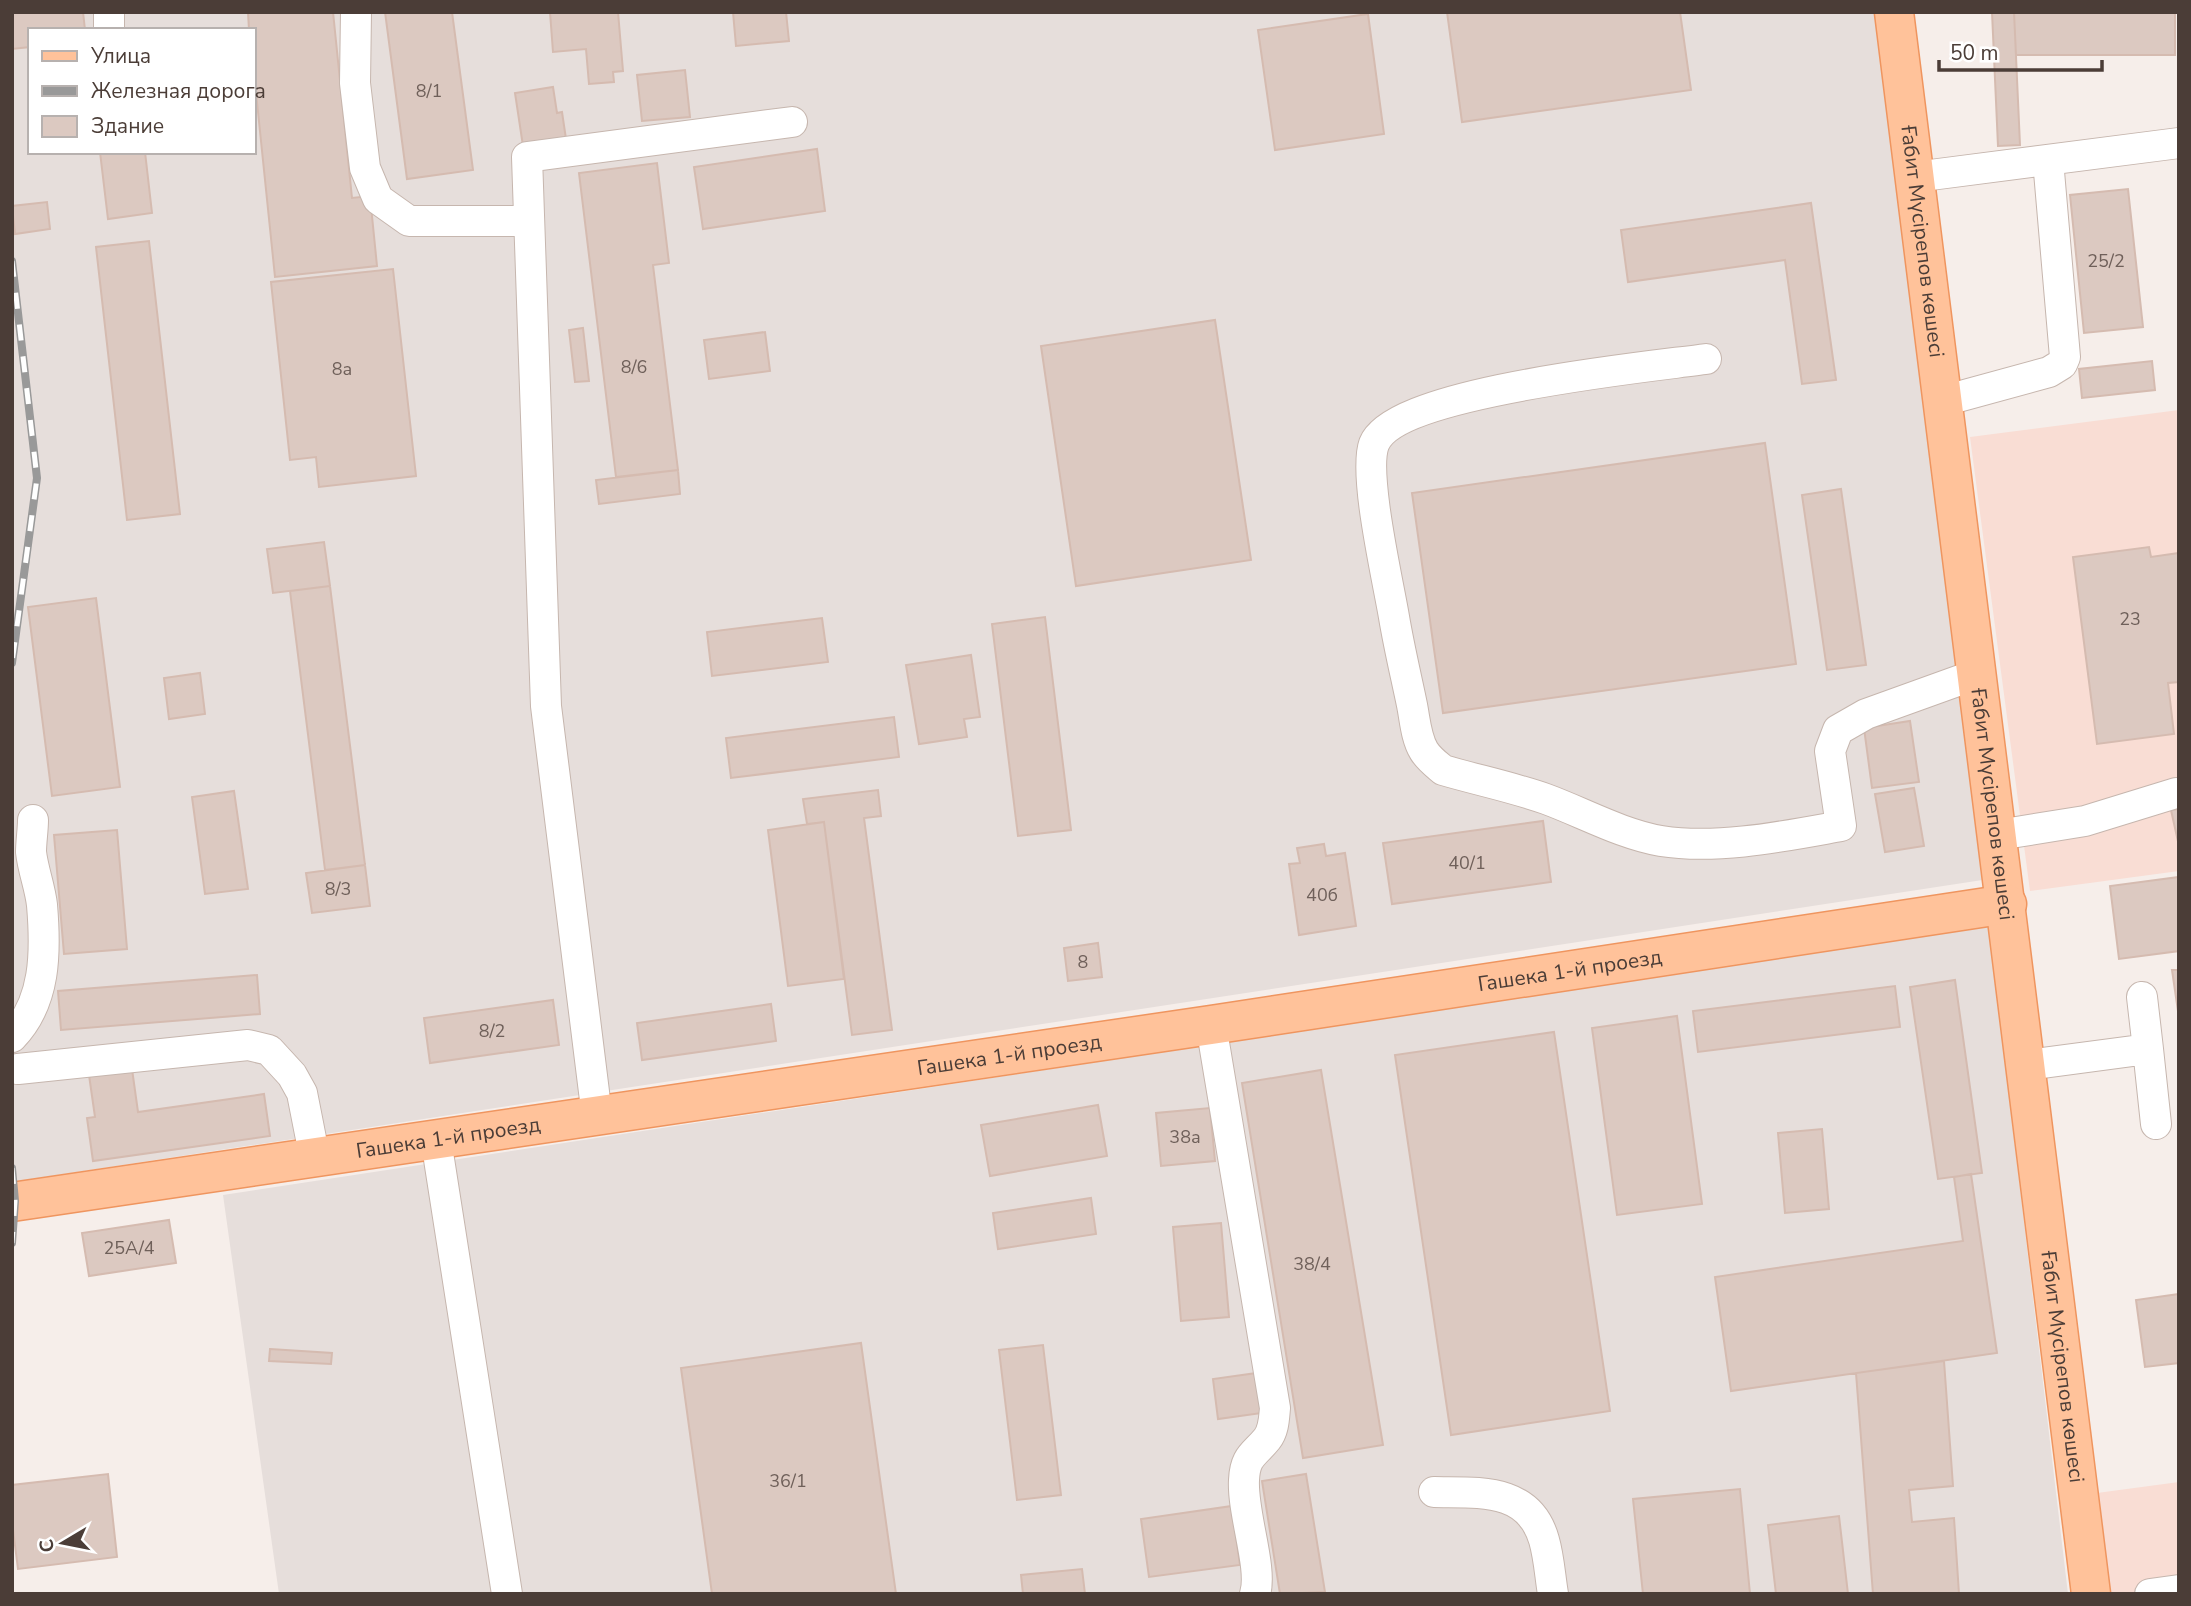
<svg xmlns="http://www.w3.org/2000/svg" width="2191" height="1606" font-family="'Nunito Sans',sans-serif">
<rect width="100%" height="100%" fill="#f6eeea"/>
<path fill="#f9ddd4" d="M 2179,410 L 2179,871 L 2030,891 L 1970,437 Z
M 2179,1482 L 2179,1594 L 2111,1594 L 2097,1493 Z"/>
<path fill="#e6dedb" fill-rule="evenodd" d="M 12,12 L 1877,12 L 1989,879 L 12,1182 ZM 30,30 L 254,30 L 254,152 L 30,152 Z
M 1989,926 L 2068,1594 L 279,1594 L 223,1195 Z"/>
<path fill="#dcc9c1" stroke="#d5bbb0" stroke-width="2" d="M 12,12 L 83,12 L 85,30 L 30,30 L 30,47 L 12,49 Z
M 248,12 L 333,12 L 352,198 L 370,196 L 377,266 L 275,277 L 254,73 L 254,30 L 249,30 Z
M 385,12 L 452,12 L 473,170 L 407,179 Z
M 550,12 L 618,12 L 623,71 L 613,72 L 614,82 L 589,84 L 586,49 L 553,52 Z
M 733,12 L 786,12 L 789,41 L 736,46 Z
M 1447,12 L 1680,12 L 1691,90 L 1462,122 Z
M 1992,12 L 2014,12 L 2020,145 L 1998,146 Z
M 2014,12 L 2175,12 L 2175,55 L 2016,55 Z
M 1368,14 L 1384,134 L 1275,150 L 1258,30 Z
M 685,70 L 690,117 L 642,121 L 637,75 Z
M 553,87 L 557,113 L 562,112 L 566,139 L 523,146 L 515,93 Z
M 817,149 L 825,211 L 703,229 L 694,167 Z
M 100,152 L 145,152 L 152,213 L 108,219 Z
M 657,163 L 669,263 L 653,265 L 678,470 L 616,477 L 579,173 Z
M 2128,189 L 2143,327 L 2084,333 L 2070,195 Z
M 47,202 L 50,229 L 15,234 L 12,206 Z
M 1811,203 L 1836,380 L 1802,384 L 1785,260 L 1628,282 L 1621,230 Z
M 149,241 L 180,514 L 127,520 L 96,247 Z
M 393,269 L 416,476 L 319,487 L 316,457 L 290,460 L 271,282 Z
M 1215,320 L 1251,560 L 1076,586 L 1041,346 Z
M 583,328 L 589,381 L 575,382 L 569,330 Z
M 765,332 L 770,371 L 709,379 L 704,340 Z
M 2152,361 L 2155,390 L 2082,398 L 2079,369 Z
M 1765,443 L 1796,664 L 1443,713 L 1412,493 Z
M 678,470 L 680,494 L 599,504 L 596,480 Z
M 1841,489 L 1866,665 L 1827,670 L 1802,495 Z
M 324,542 L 330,586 L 273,593 L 267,549 Z
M 2149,547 L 2151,557 L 2179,553 L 2179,682 L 2168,683 L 2174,734 L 2097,744 L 2073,557 Z
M 330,586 L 365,865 L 325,870 L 290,591 Z
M 96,598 L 120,787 L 52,796 L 28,607 Z
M 1045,617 L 1071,830 L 1018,836 L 992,624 Z
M 822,618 L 828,662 L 712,676 L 707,632 Z
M 971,655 L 980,717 L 964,719 L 967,737 L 919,744 L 906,665 Z
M 200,673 L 205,714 L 169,719 L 164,678 Z
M 894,717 L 899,757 L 731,778 L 726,738 Z
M 1910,721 L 1919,782 L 1872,788 L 1864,728 Z
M 1914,788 L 1924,846 L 1885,852 L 1875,794 Z
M 878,790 L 881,816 L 864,818 L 892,1030 L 852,1035 L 824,822 L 807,824 L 803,799 Z
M 234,791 L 248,889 L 205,894 L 192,797 Z
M 2179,809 L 2179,846 L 2171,810 Z
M 1543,821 L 1551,882 L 1392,904 L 1383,843 Z
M 824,822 L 844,979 L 788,986 L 768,830 Z
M 117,830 L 127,949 L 64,954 L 54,835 Z
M 1324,844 L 1326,856 L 1345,853 L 1356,926 L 1299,935 L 1289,864 L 1300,863 L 1297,848 Z
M 365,865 L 370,906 L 312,913 L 306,873 Z
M 2179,877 L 2179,951 L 2119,959 L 2110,886 Z
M 1098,943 L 1102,977 L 1068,981 L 1064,948 Z
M 2172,970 L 2179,970 L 2179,1018 Z
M 257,975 L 260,1014 L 61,1030 L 58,991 Z
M 1955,980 L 1982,1173 L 1938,1179 L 1910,987 Z
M 1895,986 L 1900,1027 L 1698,1052 L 1693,1011 Z
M 553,1000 L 559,1045 L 430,1063 L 424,1018 Z
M 771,1004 L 776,1041 L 642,1060 L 637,1023 Z
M 1677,1016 L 1702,1204 L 1617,1215 L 1592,1028 Z
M 1554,1032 L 1610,1411 L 1451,1435 L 1395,1055 Z
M 132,1069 L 138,1112 L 264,1094 L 270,1136 L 93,1161 L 87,1118 L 95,1117 L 89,1075 Z
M 1321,1070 L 1383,1445 L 1303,1458 L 1242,1083 Z
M 1098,1105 L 1107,1156 L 990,1176 L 981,1125 Z
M 1210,1108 L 1215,1161 L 1161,1166 L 1156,1113 Z
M 1822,1129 L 1829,1209 L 1785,1213 L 1778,1133 Z
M 1971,1174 L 1997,1353 L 1731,1391 L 1715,1277 L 1963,1241 L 1954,1177 Z
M 1091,1198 L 1096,1234 L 998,1249 L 993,1213 Z
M 169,1220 L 176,1263 L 89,1276 L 82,1233 Z
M 1221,1223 L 1229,1317 L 1181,1321 L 1173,1227 Z
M 2179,1294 L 2179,1363 L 2145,1367 L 2136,1300 Z
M 861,1343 L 896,1594 L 712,1594 L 681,1368 Z
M 1043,1345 L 1061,1495 L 1017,1500 L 999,1350 Z
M 270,1349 L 332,1353 L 331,1364 L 269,1361 Z
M 1944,1361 L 1953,1486 L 1909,1490 L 1912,1522 L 1954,1518 L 1959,1594 L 1873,1594 L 1856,1373 Z
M 1264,1372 L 1269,1412 L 1218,1419 L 1213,1379 Z
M 108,1474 L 117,1557 L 18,1569 L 12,1522 L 12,1485 Z
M 1306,1474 L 1325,1592 L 1280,1594 L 1262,1481 Z
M 1740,1489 L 1750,1594 L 1643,1594 L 1633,1499 Z
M 1232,1506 L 1240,1565 L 1149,1577 L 1141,1519 Z
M 1839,1516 L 1848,1594 L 1776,1594 L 1768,1525 Z
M 1082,1569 L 1085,1594 L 1023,1594 L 1021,1575 Z"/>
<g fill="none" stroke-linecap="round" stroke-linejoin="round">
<defs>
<path id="minor" d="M 109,12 L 109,30
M 356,12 L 355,83 L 365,168 L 378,199 L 409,221 L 529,221
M 1915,177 L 2179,143
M 1706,359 C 1649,367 1395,391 1374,444 C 1363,474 1388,581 1394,617 C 1399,647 1406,676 1412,705 C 1415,720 1416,738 1424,751 C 1429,759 1436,764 1443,770 C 1477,780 1512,787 1546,799 C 1584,813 1621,834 1661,841 C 1718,850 1785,836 1841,826 L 1830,751 L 1838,730 L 1866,714 L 1977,674
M 1943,401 L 2049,372 L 2062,364 L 2065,357 L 2048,160
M 1998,835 L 2085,821 L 2176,793
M 2142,997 L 2148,1049
M 1211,1025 L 1275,1408 C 1274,1418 1274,1430 1267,1439 C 1254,1455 1245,1456 1244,1480 C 1242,1513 1263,1568 1255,1594
M 12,1037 C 46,1002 46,952 42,905 C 40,887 33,870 31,852 C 31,842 33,830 33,820
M 2027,1065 L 2148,1049 L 2156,1124
M 18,1069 L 248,1045 L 269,1050 L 292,1075 L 302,1093 L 315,1159
M 597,1116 L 546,706 L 527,157 L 792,122
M 436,1140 L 507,1594
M 1434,1492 C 1478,1493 1529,1487 1544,1540 C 1549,1557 1550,1576 1553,1594
M 2150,1594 L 2179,1590"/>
<g id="major">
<path id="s1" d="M 1894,12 L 2091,1594"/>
<path id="s2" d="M 12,1202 L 1211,1025 L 2007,904"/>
</g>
</defs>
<use href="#minor" stroke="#c6b6ae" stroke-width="32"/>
<use href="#major" stroke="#ef955f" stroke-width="41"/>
<use href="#minor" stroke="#fff" stroke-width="30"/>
<use href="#major" stroke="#ffc29a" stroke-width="38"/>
<defs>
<path id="rail" d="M 12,261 L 37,478 L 12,663
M 12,1168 L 15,1201 L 12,1243"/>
</defs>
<use href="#rail" stroke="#999" stroke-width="8"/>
<use href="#rail" stroke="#fff" stroke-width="5" stroke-dasharray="16" stroke-linecap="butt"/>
</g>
<g text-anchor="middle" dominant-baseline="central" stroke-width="5" stroke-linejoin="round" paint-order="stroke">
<g font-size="18" fill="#6f605a">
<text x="429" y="91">8/1</text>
<text x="2106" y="261">25/2</text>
<text x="634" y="367">8/6</text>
<text x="342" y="369">8а</text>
<text x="2130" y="619">23</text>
<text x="1467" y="863">40/1</text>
<text x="338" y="889">8/3</text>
<text x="1322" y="895">40б</text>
<text x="1083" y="962">8</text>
<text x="492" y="1031">8/2</text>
<text x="1185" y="1137">38а</text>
<text x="129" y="1248">25А/4</text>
<text x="1312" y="1264">38/4</text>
<text x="788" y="1481">36/1</text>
</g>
<g font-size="21" fill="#4b3d37" stroke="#fff">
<text stroke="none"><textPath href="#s1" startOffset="231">Ғабит Мүсірепов көшесі</textPath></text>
<text stroke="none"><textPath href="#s1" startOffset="798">Ғабит Мүсірепов көшесі</textPath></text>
<text stroke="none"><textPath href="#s2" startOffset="1575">Гашека 1-й проезд</textPath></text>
<text stroke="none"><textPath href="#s2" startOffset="1008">Гашека 1-й проезд</textPath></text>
<text stroke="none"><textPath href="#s2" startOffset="441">Гашека 1-й проезд</textPath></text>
<text stroke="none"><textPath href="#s1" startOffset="1365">Ғабит Мүсірепов көшесі</textPath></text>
</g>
</g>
<rect width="2191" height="1606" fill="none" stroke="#4b3d37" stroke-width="28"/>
<rect x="28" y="28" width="228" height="126" fill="#ffffff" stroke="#b7b1af" stroke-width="2"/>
<rect x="42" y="51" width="35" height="10" fill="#ffc29a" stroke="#b7b1af" stroke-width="2"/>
<text x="91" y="63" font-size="21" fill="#4b3d37">Улица</text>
<rect x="42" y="86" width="35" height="10" fill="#999999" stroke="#b7b1af" stroke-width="2"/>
<text x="91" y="98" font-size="21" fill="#4b3d37">Железная дорога</text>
<rect x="42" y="116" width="35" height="21" fill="#dcc9c1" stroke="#b7b1af" stroke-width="2"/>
<text x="91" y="133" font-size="21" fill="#4b3d37">Здание</text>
<g transform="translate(63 1543) rotate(260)" stroke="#ffffff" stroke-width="5" paint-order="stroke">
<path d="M0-5L12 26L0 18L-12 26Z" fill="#4b3d37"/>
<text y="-10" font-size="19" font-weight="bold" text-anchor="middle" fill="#4b3d37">С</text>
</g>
<path d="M1939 60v10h163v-10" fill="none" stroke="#4b3d37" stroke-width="3.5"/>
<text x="1950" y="60" font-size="21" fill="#4b3d37" stroke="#ffffff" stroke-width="5" paint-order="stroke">50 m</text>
</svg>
